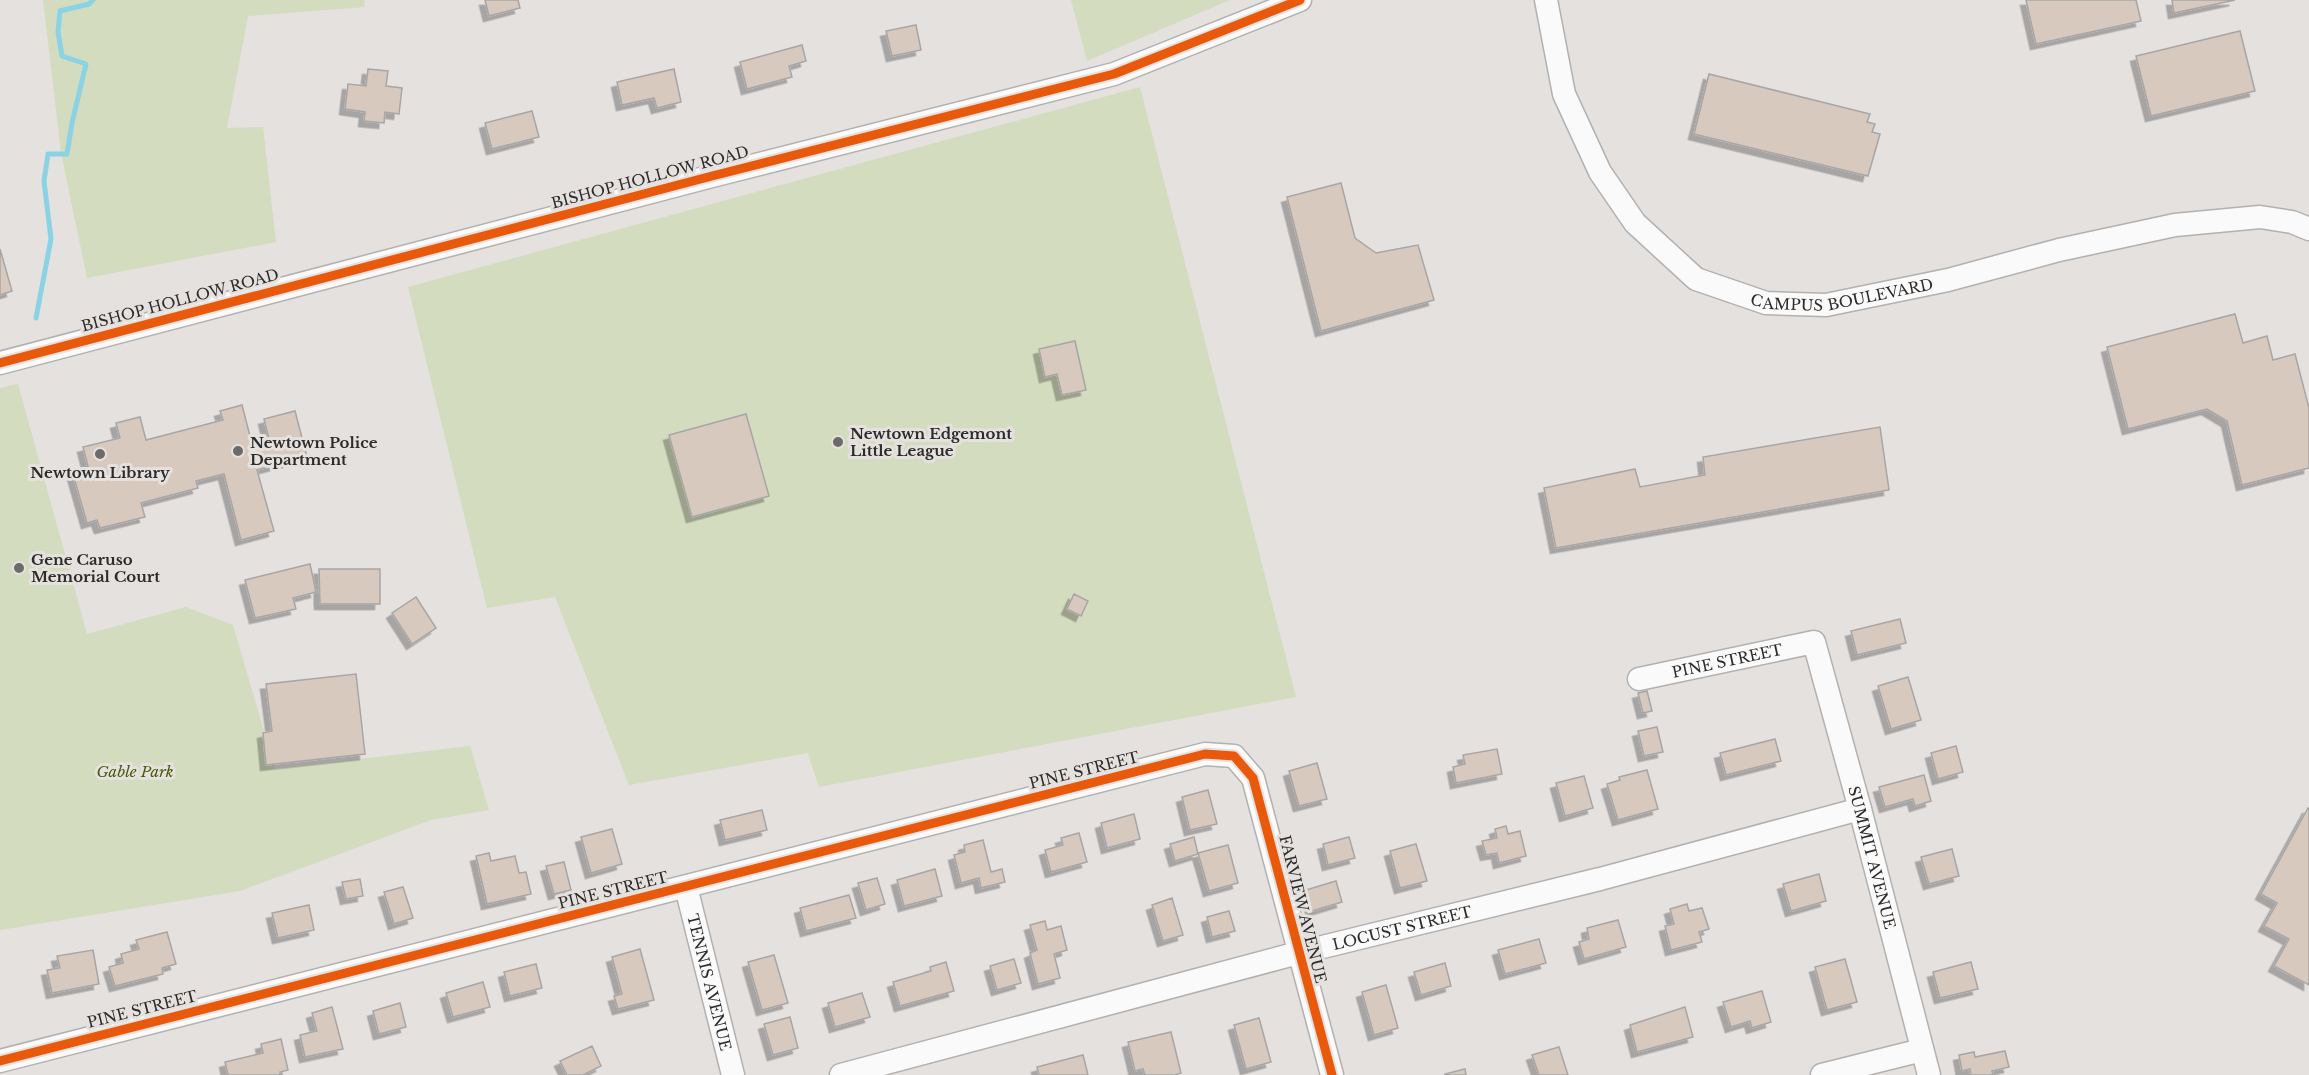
<svg xmlns="http://www.w3.org/2000/svg" width="2309" height="1075" font-family="'Libre Baskerville',serif">
<defs>
<filter id="shadow"><feDropShadow dx="-5.5" dy="5.5" stdDeviation="0" flood-color="#0004"/></filter>
</defs>
<rect width="100%" height="100%" fill="#e4e1df"/>
<path fill="#d3dcbe" d="M 43,0 L 364,0 L 365,7 L 248,16 L 227,128 L 263,127 L 276,242 L 87,278 L 61,153 Z
M 1071,0 L 1230,0 L 1087,61 Z
M 1140,87 L 1296,697 L 819,787 L 808,753 L 629,785 L 555,597 L 487,608 L 408,287 Z
M 18,384 L 87,634 L 186,607 L 233,625 L 275,769 L 470,746 L 489,810 L 431,820 L 240,891 L 0,930 L 0,388 Z"/>
<g fill="none" stroke-linecap="round" stroke-linejoin="round">
<path stroke="#8ad3e5" stroke-width="5" d="M 36,318 L 51,239 L 44,181 L 48,154 L 67,154 L 72,123 L 86,64 L 62,56 L 58,32 L 60,11 L 89,4 L 93,0"/>
</g>
<path fill="#d7c9be" stroke="#a8a6a5" stroke-width="1.5" filter="url(#shadow)" d="M 485,0 L 518,0 L 520,8 L 489,16 Z
M 2026,0 L 2136,0 L 2141,21 L 2036,44 Z
M 2172,0 L 2235,0 L 2174,13 Z
M 916,25 L 921,50 L 892,56 L 886,31 Z
M 2240,31 L 2255,91 L 2151,116 L 2136,56 Z
M 802,45 L 806,61 L 789,66 L 792,77 L 747,89 L 740,62 Z
M 368,69 L 388,71 L 386,86 L 402,88 L 399,114 L 385,112 L 384,123 L 364,121 L 365,112 L 345,109 L 348,84 L 366,86 Z
M 674,69 L 681,102 L 657,108 L 654,98 L 622,105 L 617,82 Z
M 1709,74 L 1870,114 L 1867,122 L 1875,124 L 1872,132 L 1880,134 L 1868,176 L 1694,134 Z
M 532,111 L 539,137 L 492,149 L 485,123 Z
M 1341,183 L 1355,238 L 1376,253 L 1418,245 L 1434,300 L 1321,331 L 1287,197 Z
M 0,249 L 12,291 L 0,295 Z
M 2235,314 L 2243,343 L 2267,336 L 2273,360 L 2295,354 L 2309,408 L 2309,468 L 2242,485 L 2227,421 L 2207,409 L 2128,429 L 2107,347 Z
M 1075,341 L 1086,390 L 1062,395 L 1057,374 L 1045,377 L 1039,349 Z
M 242,405 L 252,444 L 269,439 L 264,419 L 295,411 L 307,457 L 257,470 L 274,531 L 241,540 L 224,474 L 196,481 L 198,488 L 141,503 L 145,517 L 100,528 L 97,520 L 87,523 L 73,474 L 89,470 L 83,447 L 120,438 L 116,423 L 140,417 L 146,440 L 223,420 L 220,411 Z
M 746,414 L 769,496 L 692,517 L 669,435 Z
M 1880,427 L 1889,490 L 1556,548 L 1544,488 L 1635,469 L 1640,487 L 1705,475 L 1703,457 Z
M 310,564 L 316,592 L 293,598 L 296,609 L 255,618 L 245,580 Z
M 319,569 L 380,569 L 380,604 L 320,604 Z
M 1074,594 L 1088,601 L 1081,616 L 1067,609 Z
M 416,597 L 436,628 L 412,644 L 392,613 Z
M 1900,619 L 1906,643 L 1857,655 L 1851,631 Z
M 356,674 L 365,754 L 266,765 L 263,733 L 272,731 L 266,684 Z
M 1908,677 L 1921,720 L 1891,729 L 1878,686 Z
M 1647,691 L 1652,711 L 1643,713 L 1638,693 Z
M 1657,727 L 1663,752 L 1644,756 L 1638,731 Z
M 1775,739 L 1781,761 L 1726,775 L 1720,753 Z
M 1956,746 L 1963,772 L 1938,779 L 1931,753 Z
M 1497,749 L 1502,774 L 1456,783 L 1453,767 L 1465,764 L 1463,755 Z
M 1317,763 L 1327,799 L 1299,806 L 1289,771 Z
M 1647,770 L 1658,809 L 1618,820 L 1607,784 L 1620,780 L 1619,777 Z
M 1924,775 L 1931,801 L 1915,806 L 1913,799 L 1885,807 L 1879,787 Z
M 1584,776 L 1593,808 L 1565,816 L 1556,783 Z
M 1208,790 L 1217,824 L 1190,830 L 1182,797 Z
M 2308,808 L 2309,808 L 2309,985 L 2274,966 L 2289,939 L 2264,926 L 2277,903 L 2261,894 Z
M 762,810 L 767,830 L 725,840 L 720,820 Z
M 1134,814 L 1140,839 L 1107,848 L 1101,823 Z
M 1506,826 L 1508,834 L 1520,831 L 1526,856 L 1499,863 L 1497,853 L 1486,855 L 1482,841 L 1497,838 L 1495,829 Z
M 612,829 L 622,864 L 591,873 L 581,837 Z
M 1079,833 L 1087,862 L 1051,872 L 1045,850 L 1063,845 L 1061,838 Z
M 1194,837 L 1198,854 L 1175,861 L 1170,844 Z
M 1349,837 L 1355,858 L 1328,865 L 1323,844 Z
M 983,840 L 991,872 L 1002,869 L 1005,882 L 981,888 L 979,878 L 961,883 L 954,855 L 965,852 L 964,845 Z
M 1416,844 L 1427,881 L 1400,888 L 1390,851 Z
M 1228,845 L 1238,883 L 1209,891 L 1198,853 Z
M 1952,849 L 1959,876 L 1929,884 L 1921,857 Z
M 489,853 L 491,861 L 515,856 L 519,873 L 526,872 L 531,894 L 487,904 L 476,856 Z
M 564,862 L 571,890 L 554,894 L 546,866 Z
M 935,869 L 942,896 L 904,906 L 897,880 Z
M 1819,874 L 1826,901 L 1791,911 L 1783,884 Z
M 877,878 L 885,904 L 866,910 L 858,883 Z
M 360,879 L 363,896 L 346,899 L 342,882 Z
M 1336,881 L 1342,902 L 1312,911 L 1306,890 Z
M 403,887 L 413,918 L 394,924 L 384,892 Z
M 849,895 L 856,918 L 806,931 L 800,908 Z
M 1172,898 L 1183,935 L 1163,941 L 1152,905 Z
M 1687,904 L 1689,911 L 1702,908 L 1709,929 L 1699,932 L 1702,942 L 1671,950 L 1665,926 L 1674,924 L 1670,909 Z
M 309,905 L 314,930 L 278,938 L 272,913 Z
M 1229,911 L 1235,931 L 1212,937 L 1207,917 Z
M 1618,920 L 1626,947 L 1584,959 L 1579,942 L 1589,939 L 1587,928 Z
M 1045,921 L 1047,930 L 1061,926 L 1067,950 L 1054,954 L 1060,978 L 1038,984 L 1030,953 L 1037,950 L 1030,925 Z
M 167,932 L 176,964 L 162,968 L 163,974 L 115,986 L 109,967 L 123,963 L 121,954 L 139,949 L 136,940 Z
M 1539,939 L 1546,963 L 1505,974 L 1498,950 Z
M 640,949 L 654,1000 L 618,1009 L 614,996 L 622,994 L 612,957 Z
M 93,950 L 99,984 L 52,993 L 47,970 L 60,968 L 57,956 Z
M 774,955 L 788,1003 L 762,1010 L 748,962 Z
M 1014,959 L 1021,983 L 997,990 L 990,966 Z
M 1845,959 L 1857,1002 L 1827,1010 L 1815,967 Z
M 946,962 L 954,991 L 900,1006 L 893,982 L 931,971 L 930,967 Z
M 1971,962 L 1978,989 L 1940,998 L 1933,972 Z
M 1445,963 L 1451,986 L 1421,995 L 1414,972 Z
M 536,964 L 542,988 L 510,996 L 504,972 Z
M 483,982 L 490,1007 L 453,1017 L 446,993 Z
M 1386,985 L 1398,1028 L 1374,1035 L 1362,992 Z
M 1762,991 L 1771,1022 L 1752,1028 L 1750,1021 L 1731,1027 L 1723,1002 Z
M 862,993 L 870,1017 L 835,1027 L 828,1003 Z
M 400,1003 L 406,1027 L 379,1034 L 373,1011 Z
M 332,1007 L 343,1049 L 305,1057 L 300,1035 L 317,1031 L 312,1013 Z
M 1685,1007 L 1693,1037 L 1637,1052 L 1630,1025 Z
M 790,1017 L 798,1048 L 773,1055 L 764,1024 Z
M 1259,1018 L 1271,1062 L 1246,1069 L 1234,1025 Z
M 1171,1032 L 1181,1073 L 1175,1075 L 1145,1075 L 1143,1069 L 1135,1071 L 1128,1042 Z
M 281,1039 L 288,1070 L 280,1072 L 280,1075 L 228,1075 L 225,1062 L 263,1053 L 261,1044 Z
M 592,1046 L 601,1066 L 583,1075 L 567,1075 L 560,1061 Z
M 1559,1047 L 1568,1075 L 1539,1075 L 1532,1055 Z
M 2005,1051 L 2009,1067 L 1992,1071 L 1993,1075 L 1971,1075 L 1970,1069 L 1962,1071 L 1959,1055 L 1974,1052 L 1975,1057 Z
M 1083,1055 L 1088,1075 L 1039,1075 L 1037,1067 Z
M 1465,1069 L 1466,1075 L 1445,1075 L 1445,1074 Z"/>
<g fill="none" stroke-linecap="round" stroke-linejoin="round">
<defs>
<g id="minor">
<path id="s1" d="M 1546,0 L 1564,94 L 1600,172 L 1635,223 L 1696,279 L 1766,303 L 1826,305 L 1948,280 L 2059,250 L 2175,225 L 2260,217 L 2292,222 L 2309,229"/>
<path d="M 0,363 L 712,176 L 1114,74 L 1300,0"/>
<path id="s2" d="M 1639,679 L 1814,642 L 1860,809 L 1929,1075"/>
<path id="s3" d="M 686,887 L 733,1075"/>
<path d="M 0,1061 L 1205,754 L 1234,756 L 1253,778 L 1332,1075"/>
<path id="s4" d="M 841,1075 L 1298,953 L 1600,879 L 1860,809"/>
<path d="M 1822,1075 L 1922,1050"/>
</g>
</defs>
<use href="#minor" stroke="#b2b1af" stroke-width="25"/>
<use href="#minor" stroke="#fbfafa" stroke-width="22"/>
<defs>
<path id="cycleway" d="M 0,363 L 712,176 L 1114,74 L 1300,0
M 0,1061 L 1205,754 L 1234,756 L 1253,778 L 1332,1075"/>
</defs>
<use href="#cycleway" stroke="#e5e1de" stroke-width="13"/>
<use href="#cycleway" stroke="#e8590c" stroke-width="9"/>
</g>
<g fill="#6d6b69" stroke="#e5e1de" stroke-width="2">
<circle cx="838" cy="442" r="6"/>
<circle cx="238" cy="451" r="6"/>
<circle cx="100" cy="454" r="6"/>
<circle cx="19" cy="568" r="6"/>
</g>
<g text-anchor="middle" dominant-baseline="central" stroke-width="6" stroke-linejoin="round" paint-order="stroke">
<g font-size="15" fill="#2d2c2a" stroke="#e5e1de">
<text transform="translate(650 177) rotate(-15)">BISHOP HOLLOW ROAD</text>
<text stroke="none"><textPath href="#s1" startOffset="477">CAMPUS BOULEVARD</textPath></text>
<text transform="translate(180 300) rotate(-15)">BISHOP HOLLOW ROAD</text>
<text stroke="none"><textPath href="#s2" startOffset="90">PINE STREET</textPath></text>
<text transform="translate(1084 770) rotate(-14)">PINE STREET</text>
<text stroke="none"><textPath href="#s2" startOffset="402">SUMMIT AVENUE</textPath></text>
<text transform="translate(613 890) rotate(-14)">PINE STREET</text>
<text transform="translate(1303 909) rotate(76)">FARVIEW AVENUE</text>
<text stroke="none"><textPath href="#s4" startOffset="580">LOCUST STREET</textPath></text>
<text stroke="none"><textPath href="#s3" startOffset="98">TENNIS AVENUE</textPath></text>
<text transform="translate(142 1009) rotate(-14)">PINE STREET</text>
</g>
<g font-size="15" font-weight="bold" fill="#2d2c2a" stroke="#e5e1de" text-anchor="start">
<text x="850" y="433">Newtown Edgemont<tspan x="850" dy="17">Little League</tspan></text>
<text x="250" y="442">Newtown Police<tspan x="250" dy="17">Department</tspan></text>
<text x="100" y="472" text-anchor="middle">Newtown Library</text>
<text x="31" y="559">Gene Caruso<tspan x="31" dy="17">Memorial Court</tspan></text>
</g>
<g font-size="15" font-style="italic" fill="#475c02" stroke="#e5e1de">
<text x="135" y="771">Gable Park</text>
</g>
</g>
</svg>
